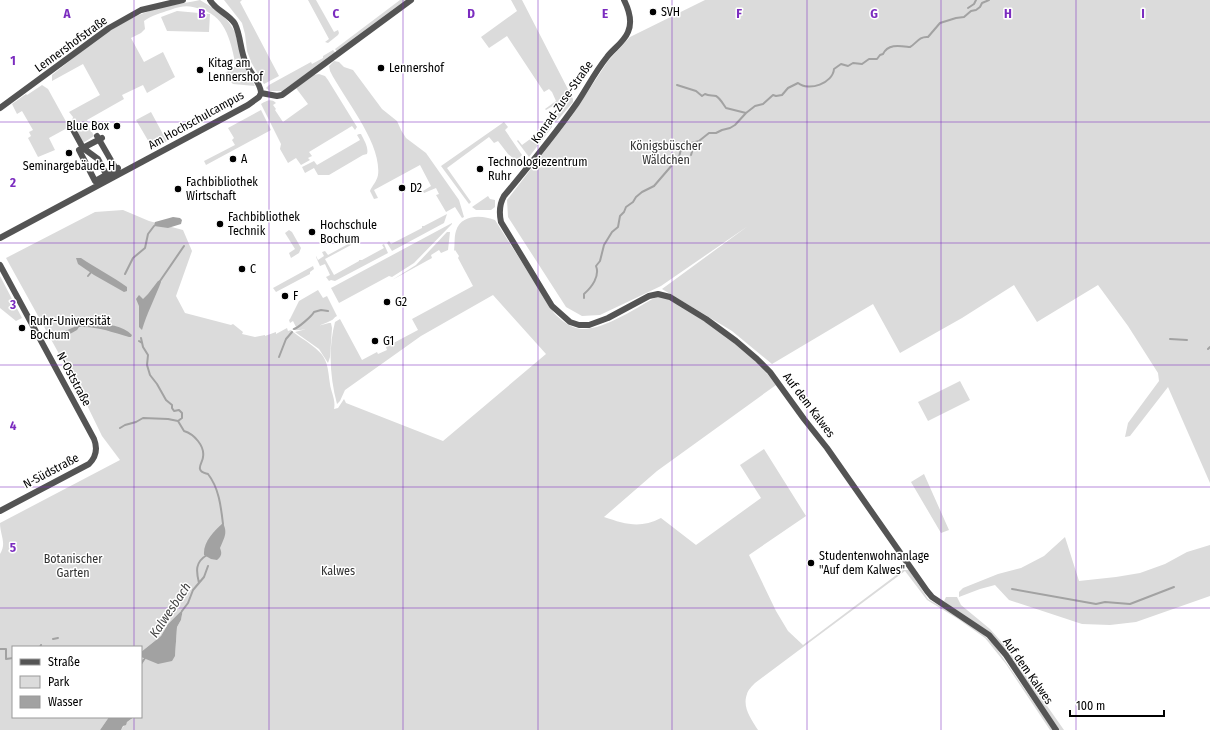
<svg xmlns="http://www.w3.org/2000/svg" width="1210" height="730" font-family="'Fira Sans Condensed',sans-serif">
<rect width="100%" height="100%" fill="#fff"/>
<path fill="#dbdbdb" d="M 200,0 L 221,13 L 230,24 L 235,32 L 243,63 L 255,86 L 233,84 L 229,80 L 225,81 L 222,75 L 236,66 C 231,44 227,18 203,10 C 189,5 184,5 170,10 C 161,13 152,15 144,21 L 145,29 L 141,33 L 131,38 L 144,62 L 163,52 L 175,77 L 147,93 L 143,85 L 122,95 L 124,99 L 87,120 L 88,123 L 85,125 L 87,128 L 89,127 L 91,132 L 92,132 L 94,136 L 83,143 L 72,121 L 73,117 L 69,112 L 100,95 L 83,64 L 52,81 L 52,75 C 80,53 110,26 144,13 C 162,6 181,4 200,0 Z
M 224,0 L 242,0 L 240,2 L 279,76 L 264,84 L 251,62 L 247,51 L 245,34 L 242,23 Z
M 308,0 L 316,0 L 334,32 L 338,30 L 339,33 L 338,35 L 328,43 L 325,42 L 329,39 Z
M 400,0 L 407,0 L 337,52 L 335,49 Z
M 511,0 L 522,0 L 573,99 L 573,102 L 556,122 L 552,118 L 561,111 L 556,104 L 546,110 L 545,109 L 556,101 L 552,92 L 549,89 L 544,92 L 507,36 L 489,48 L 481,37 L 517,11 Z
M 705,0 L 1210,0 L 1210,483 L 1168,387 L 1130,436 L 1125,437 L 1128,423 L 1159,381 L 1158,373 L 1128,326 L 1098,285 L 1037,322 L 1014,285 L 962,318 L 900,353 L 873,304 L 772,364 L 732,331 L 662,289 L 748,226 L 661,286 L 600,315 L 582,316 L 566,307 L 508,217 L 507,200 L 571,117 L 608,61 L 630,37 Z
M 177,11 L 210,14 L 209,32 L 167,31 L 161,17 Z
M 333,50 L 336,53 L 282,91 L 270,91 L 266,88 L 269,85 L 311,62 L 312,64 L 323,58 L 323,56 Z
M 334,61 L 339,62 L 344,67 L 353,70 L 382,109 L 397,121 L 401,130 L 406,138 L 426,153 L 459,200 L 464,217 L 462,218 L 455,207 L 446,212 L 436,195 L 439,194 L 436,188 L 424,193 L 423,191 L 431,186 L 420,165 L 374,190 L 378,198 L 374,199 L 370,191 C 372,186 377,181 378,175 C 382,143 344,99 330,71 L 329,66 Z
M 319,74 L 325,76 L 328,80 L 357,127 L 355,130 L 352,126 L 309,152 L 312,156 L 308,158 L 310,160 L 301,165 L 296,158 L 288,163 L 280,149 L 281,144 L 261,104 C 266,101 271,98 276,103 L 273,105 L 276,109 L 275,110 L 283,122 L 308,104 L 296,88 L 314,75 Z
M 42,85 L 48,89 L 69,127 L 49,138 L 55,150 L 38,157 L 28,138 L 31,136 L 29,132 L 33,130 L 22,111 L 17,114 L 12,104 L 26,94 L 27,95 Z
M 261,110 L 271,130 L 206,165 L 204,161 L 235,145 L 232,140 L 234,138 L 228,128 Z
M 151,112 L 164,136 L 166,136 L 168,139 L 167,141 L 153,149 L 136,120 Z
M 548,121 L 552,127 L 529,157 L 517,141 L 518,140 L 522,145 L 548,126 L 546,123 Z
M 504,122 L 508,127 L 505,130 L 522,155 L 520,157 L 522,159 L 525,157 L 527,160 L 523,165 L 520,164 L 508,154 L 498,141 L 494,143 L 489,137 L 447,168 L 471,202 L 469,204 L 441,166 Z
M 359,134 L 361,134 C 364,140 369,148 367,154 L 363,155 L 329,175 L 318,175 L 314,168 L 305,173 L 302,167 L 314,161 L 317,165 L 360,140 L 357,135 Z
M 488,196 L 490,199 L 495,200 L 495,207 L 491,210 L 476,210 L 472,207 Z
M 123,210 L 149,221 L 183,230 L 192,251 L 176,296 L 185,313 L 231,325 L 233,324 L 243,332 L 242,334 L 255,337 L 265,335 L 265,336 L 276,332 L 276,334 L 287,328 L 288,331 L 291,330 C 295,334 300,337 306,341 C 327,356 327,360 330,384 C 331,392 336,400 334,409 L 338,408 L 344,399 L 346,403 L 443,441 L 546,354 L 493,295 L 421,336 L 345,390 L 340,401 L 337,404 C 330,378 328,349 335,322 L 340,319 L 362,360 L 377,352 L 378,354 L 387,350 L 386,347 L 418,330 L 412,319 L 473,286 L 458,258 L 459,256 L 455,250 L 454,251 C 455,244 454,237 456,231 C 461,214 482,215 495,220 L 554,313 C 561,320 570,328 581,329 C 605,330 637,307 658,296 C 672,299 682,307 694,314 C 724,334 755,356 776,385 L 657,471 L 604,517 C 625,524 640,529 661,518 L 696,545 L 761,498 L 740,465 L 764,449 L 806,516 L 749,555 L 776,611 L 788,631 L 803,645 L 903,570 L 909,570 L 928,599 L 979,630 L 994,645 L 1053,730 L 1050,730 L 1006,664 L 985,638 L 958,619 L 927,600 L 905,571 L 755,683 C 752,686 748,690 747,694 C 742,707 751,719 758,730 L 121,730 C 126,722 131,717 141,717 L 141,657 L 143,659 L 175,656 L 177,627 L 181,620 L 183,609 L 168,624 L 161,636 L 141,652 L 141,647 L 13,647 L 13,717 L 109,717 L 100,730 L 0,730 L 0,554 C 7,543 0,535 0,523 L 120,460 L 102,436 L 84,399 L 6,258 L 95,212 Z
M 447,214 L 444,223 L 392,251 L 387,243 L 389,241 L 391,244 L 422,228 L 422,226 L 424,226 Z
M 452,223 L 452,224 L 414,263 L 392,277 L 389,276 L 339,303 L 331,288 Z
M 289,230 L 292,232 L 301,248 L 299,253 L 291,258 L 289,253 L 295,249 L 285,233 Z
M 447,232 L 450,232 L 448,250 L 441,253 L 439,250 L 431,255 L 432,258 L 392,280 L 416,265 Z
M 350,243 L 351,245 L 325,259 L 334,275 L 359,261 L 359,260 L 362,260 L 384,248 L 382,245 L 384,244 L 388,253 L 335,281 L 331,280 L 329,281 L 326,277 L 330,275 L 325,264 L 320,266 L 316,257 L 316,256 L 318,260 L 324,256 L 322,252 L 325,251 L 328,255 Z
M 313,266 L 314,269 L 310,272 L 310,274 L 276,292 L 273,288 Z
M 0,276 L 22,318 L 16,321 L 0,308 Z
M 318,290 L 323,298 L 327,296 L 337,316 C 333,318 335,319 330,321 C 320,326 305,331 293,330 L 292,329 L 296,327 L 293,321 L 290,323 L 289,320 L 290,319 L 299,301 Z
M 329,323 L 331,323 L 332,328 L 330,357 L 328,363 L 319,349 L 295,332 Z
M 960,381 L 970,400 L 928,421 L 918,402 Z
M 924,474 L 949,530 L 941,533 L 911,482 Z
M 1065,537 L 1079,581 L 1116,577 L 1140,573 L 1165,564 L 1187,552 L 1210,545 L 1210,596 L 1136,622 L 1110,625 L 1082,624 L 1009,600 L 995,585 L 980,589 L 959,597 L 959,592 L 963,588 L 998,574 L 1021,568 L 1044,556 Z
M 946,597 L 957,597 L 961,605 L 990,629 L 1005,646 L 1064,730 L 1058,730 L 1008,653 L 944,601 Z"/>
<path fill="#a2a2a2" d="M 173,217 L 180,218 L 182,220 L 181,224 L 168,228 L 154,226 L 155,222 Z
M 76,258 L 81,258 C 96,268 112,276 127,287 L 127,291 L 124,292 L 94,275 L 78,264 Z
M 161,280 L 161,282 C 155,298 147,313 142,330 L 139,327 L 139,306 L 136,299 L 139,295 L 143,299 L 148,294 L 158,281 Z
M 81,324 C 97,324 120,322 132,335 L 131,337 L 129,337 C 112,332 97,326 79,327 L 77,330 L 61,339 L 56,337 L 56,335 Z
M 223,523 C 228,533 224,538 220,548 C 222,553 222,556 217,560 L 211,559 L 204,555 C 203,542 214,531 223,523 Z
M 183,609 L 181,620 L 177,627 L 175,656 L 172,661 L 158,664 L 141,657 L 141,652 L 161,636 L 168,624 Z
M 109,717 L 134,717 L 127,722 L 126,725 L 123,726 L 121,730 L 100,730 Z"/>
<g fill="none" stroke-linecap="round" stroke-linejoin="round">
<path stroke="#a2a2a2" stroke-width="2" d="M 968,8 L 974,4 L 976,0
M 677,85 L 696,91 L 702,96 L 705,94 C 709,96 712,95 716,96 C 720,98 723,104 726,108 L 746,113
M 691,155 L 695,142
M 125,274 L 133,258 L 145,248 L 148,234 L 154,226
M 88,276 L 92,271
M 160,281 L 184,246
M 584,298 L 584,294 C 592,287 600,276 596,266 L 600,261 L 604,245 L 612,232 L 618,227 L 620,216 L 624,212 L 626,207 L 633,202 L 636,197 L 642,192 L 654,186 L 679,157 L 682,145 L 684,142 L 688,144 L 695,142 L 699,141 L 709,133 L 716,133 L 722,130 L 730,128 L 735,125 L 746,113 L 755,106 L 763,104 L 773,95 L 776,96 L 782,95 L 788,88 L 798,83 C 809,92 833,83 834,69 L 841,64 L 848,66 L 853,63 L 862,64 L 869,59 L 877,59 L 880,55 L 883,54 C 888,43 901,46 910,47 C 916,44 919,36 928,37 L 940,23 L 956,18 L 964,17 L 971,11 L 976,10 L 980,7 L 982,3 L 989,0
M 294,329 C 298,328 312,316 314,312 L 321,310 L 328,311
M 141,338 L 143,347 L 148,355 L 147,365 L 150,375 L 157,384 L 166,400 L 172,405 L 172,408 L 174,411 L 179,410 L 182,413 L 182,418 L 178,421 L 184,431 C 194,434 205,446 203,457 C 203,461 199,465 200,469 C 201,473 205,473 208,474 C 219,488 221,507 223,524
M 1170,339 L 1187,340
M 139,341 L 142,343
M 1208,349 L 1210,347
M 279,357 L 286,339 L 292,332
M 120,428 L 125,425 L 136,422 L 143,418 L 168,419 L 178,421
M 199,583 C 196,571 195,562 207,555
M 1012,589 L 1096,604 L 1105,602 L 1130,604 L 1174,587
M 182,611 L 188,603 L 193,590 L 204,577 L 208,566
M 53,639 L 58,638
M 26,647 L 30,647
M 40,647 L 41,645
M 0,649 L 6,649 L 6,659 L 13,658
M 141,664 L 145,658"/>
<path stroke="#545454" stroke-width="6" d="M 210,0 C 215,10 229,14 235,24 C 241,36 240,51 246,63 C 250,73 261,83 261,93
M 624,0 C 629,10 633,21 628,32 C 624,42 613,49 607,57 C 595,72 587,88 577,103 C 554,136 529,166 504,196 C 499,205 499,213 501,222 L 552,306 L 570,322 L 579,325 L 589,325 L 608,318 L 649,296 L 658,294 L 670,297 L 706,319 L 736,341 L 757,359 L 770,372 L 804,419 L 827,448 L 927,591 L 932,597 L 989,635 L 1006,655 L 1056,730
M 261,93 L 277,96 L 282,95 L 411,0
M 0,108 L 109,28 L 141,10 L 183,0
M 71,126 L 83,148 L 98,159 L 107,176
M 97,136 L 116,169
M 102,138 L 79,150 L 95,181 L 118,168
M 0,238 L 248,105 L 259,97 L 261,93
M 0,265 L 94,439 C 98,449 96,457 89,464 L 0,511"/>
</g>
<path fill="none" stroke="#7b2cbf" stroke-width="1" stroke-opacity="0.55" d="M 134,0 L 134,647M 269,0 L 269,730M 403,0 L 403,730M 538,0 L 538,730M 672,0 L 672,730M 807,0 L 807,730M 941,0 L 941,730M 1076,0 L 1076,730M 0,122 L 1210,122M 0,243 L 1210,243M 0,365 L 1210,365M 0,487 L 1210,487M 0,608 L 1210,608M 134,717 L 134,730"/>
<g fill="#000" stroke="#fff" stroke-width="1.5">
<circle cx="653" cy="12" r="4"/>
<circle cx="381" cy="68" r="4"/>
<circle cx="200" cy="70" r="4"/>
<circle cx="117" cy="126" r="4"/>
<circle cx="69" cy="153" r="4"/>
<circle cx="233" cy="159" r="4"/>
<circle cx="480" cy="169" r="4"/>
<circle cx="402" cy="188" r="4"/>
<circle cx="178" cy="189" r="4"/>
<circle cx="220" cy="224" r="4"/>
<circle cx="312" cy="232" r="4"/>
<circle cx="242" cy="269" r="4"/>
<circle cx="285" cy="296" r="4"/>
<circle cx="387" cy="302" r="4"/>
<circle cx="22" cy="328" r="4"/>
<circle cx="375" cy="341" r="4"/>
<circle cx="811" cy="563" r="4"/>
</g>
<g text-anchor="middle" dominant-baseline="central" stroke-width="3" stroke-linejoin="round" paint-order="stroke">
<g font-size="12" fill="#000" stroke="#fff" text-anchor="start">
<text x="661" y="12">SVH</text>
<text x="208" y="63">Kitag am<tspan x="208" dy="14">Lennershof</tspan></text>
<text x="389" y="68">Lennershof</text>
<text x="109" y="126" text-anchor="end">Blue Box</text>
<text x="241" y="159">A</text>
<text x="488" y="162">Technologiezentrum<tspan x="488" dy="14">Ruhr</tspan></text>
<text x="69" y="166" text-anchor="middle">Seminargebäude H</text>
<text x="186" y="182">Fachbibliothek<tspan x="186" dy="14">Wirtschaft</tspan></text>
<text x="410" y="188">D2</text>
<text x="228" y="217">Fachbibliothek<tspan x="228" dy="14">Technik</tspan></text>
<text x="320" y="225">Hochschule<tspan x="320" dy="14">Bochum</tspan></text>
<text x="250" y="269">C</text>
<text x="293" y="296">F</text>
<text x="395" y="302">G2</text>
<text x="30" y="321">Ruhr-Universität<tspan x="30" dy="14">Bochum</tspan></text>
<text x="383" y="341">G1</text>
<text x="819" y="556">Studentenwohnanlage<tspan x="819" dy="14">"Auf dem Kalwes"</tspan></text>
</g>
<g font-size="12" fill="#000" stroke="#fff">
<text transform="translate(71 44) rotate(-36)">Lennershofstraße</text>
<text transform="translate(562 102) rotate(-55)">Konrad-Zuse-Straße</text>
<text transform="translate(196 120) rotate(-29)">Am Hochschulcampus</text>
<text transform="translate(74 379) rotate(62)">N-Oststraße</text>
<text transform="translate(809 405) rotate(53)">Auf dem Kalwes</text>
<text transform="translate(51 471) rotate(-28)">N-Südstraße</text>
<text transform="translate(1028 671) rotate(55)">Auf dem Kalwes</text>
</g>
<g font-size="12" fill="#323232" stroke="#fff">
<text x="666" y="146">Königsbüscher<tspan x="666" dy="14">Wäldchen</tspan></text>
<text x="73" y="559">Botanischer<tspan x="73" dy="14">Garten</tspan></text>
<text x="338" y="571">Kalwes</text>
</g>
<g font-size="13" font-style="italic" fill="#434343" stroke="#fff">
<text transform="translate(170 610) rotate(-56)">Kalwesbach</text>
</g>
</g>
<g font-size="13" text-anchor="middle" font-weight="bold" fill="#7b2cbf" stroke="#fff" stroke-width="3" stroke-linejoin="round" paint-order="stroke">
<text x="67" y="18">A</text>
<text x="202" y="18">B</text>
<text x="336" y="18">C</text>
<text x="471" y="18">D</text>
<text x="605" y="18">E</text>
<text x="739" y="18">F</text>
<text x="874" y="18">G</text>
<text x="1008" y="18">H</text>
<text x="1143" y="18">I</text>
<text x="13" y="65">1</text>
<text x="13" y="187">2</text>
<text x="13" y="309">3</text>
<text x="13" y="430">4</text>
<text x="13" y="552">5</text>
</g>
<rect x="12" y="646" width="130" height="72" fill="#ffffff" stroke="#999999"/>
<rect x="20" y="659" width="20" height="6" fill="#545454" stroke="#999999"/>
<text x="48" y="666" font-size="12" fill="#000000">Straße</text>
<rect x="20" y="676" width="20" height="12" fill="#dbdbdb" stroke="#999999"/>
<text x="48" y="686" font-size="12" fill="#000000">Park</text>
<rect x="20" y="696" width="20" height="12" fill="#a2a2a2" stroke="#999999"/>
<text x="48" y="706" font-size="12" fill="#000000">Wasser</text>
<path d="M1070 710v6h94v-6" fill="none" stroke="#000000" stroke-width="2"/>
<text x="1076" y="710" font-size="12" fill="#000000" stroke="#ffffff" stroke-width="3" paint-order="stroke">100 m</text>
</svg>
